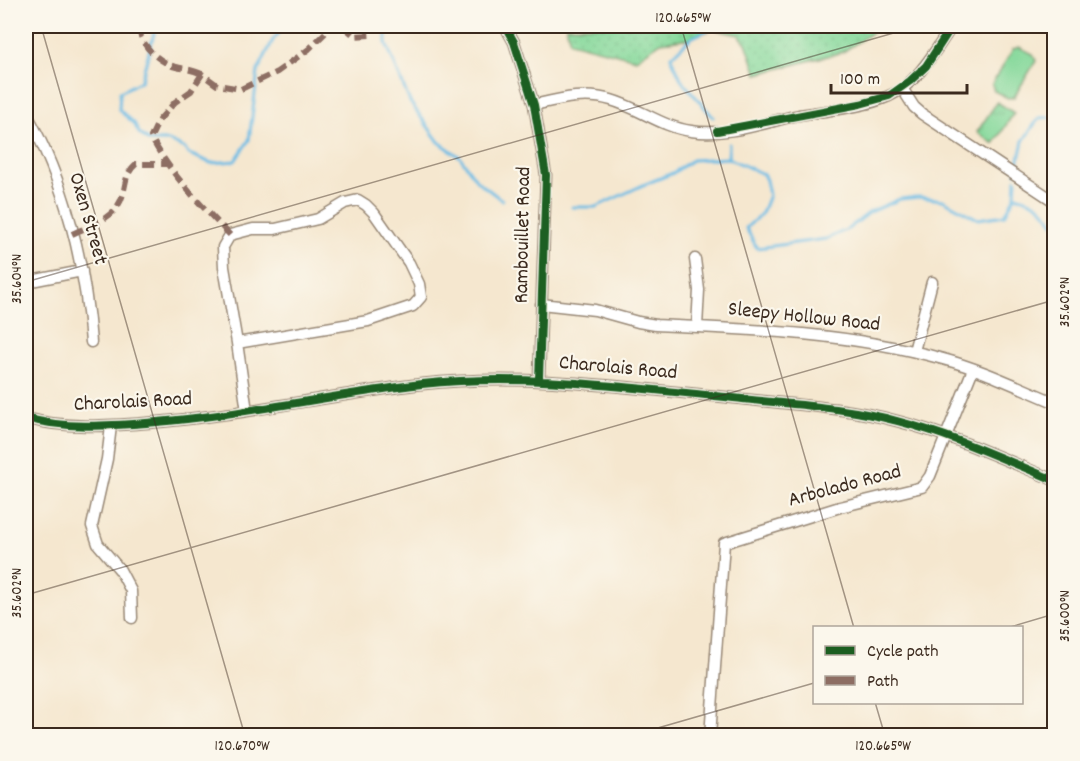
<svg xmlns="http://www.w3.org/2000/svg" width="1080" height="761" font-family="Dekko,sans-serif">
<defs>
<pattern id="grass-dots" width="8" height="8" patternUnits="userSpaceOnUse" patternTransform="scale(1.5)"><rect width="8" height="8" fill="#84d89a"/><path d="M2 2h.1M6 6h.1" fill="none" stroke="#73ba84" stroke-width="1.8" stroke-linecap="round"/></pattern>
<pattern id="park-tufts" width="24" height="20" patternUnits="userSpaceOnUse" patternTransform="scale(1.5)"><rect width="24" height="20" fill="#84d89a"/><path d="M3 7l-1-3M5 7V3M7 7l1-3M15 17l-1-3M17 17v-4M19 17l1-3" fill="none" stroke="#73ba84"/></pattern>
</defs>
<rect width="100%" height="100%" fill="#fbf7ec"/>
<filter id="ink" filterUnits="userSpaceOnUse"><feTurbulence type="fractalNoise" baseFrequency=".0167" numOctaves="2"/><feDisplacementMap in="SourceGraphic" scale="12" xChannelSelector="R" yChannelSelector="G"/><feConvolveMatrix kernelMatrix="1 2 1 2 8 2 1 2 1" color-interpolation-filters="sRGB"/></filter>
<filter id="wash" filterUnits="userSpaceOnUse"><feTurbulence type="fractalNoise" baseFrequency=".008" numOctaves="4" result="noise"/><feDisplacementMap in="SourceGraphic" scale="24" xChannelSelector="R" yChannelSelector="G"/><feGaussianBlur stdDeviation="1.35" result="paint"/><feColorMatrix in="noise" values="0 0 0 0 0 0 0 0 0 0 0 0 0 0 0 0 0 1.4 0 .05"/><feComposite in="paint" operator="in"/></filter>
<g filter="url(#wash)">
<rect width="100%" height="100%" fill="#f5e7cf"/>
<path fill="url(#grass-dots)" stroke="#60815c" stroke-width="1.5" d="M 566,26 L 874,26 L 877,29 L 843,52 L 757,74 L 746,43 L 739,35 L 713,29 L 691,38 L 661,42 L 636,59 L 570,42 Z"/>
<path fill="url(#park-tufts)" stroke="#60815c" stroke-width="1.5" d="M 997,102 L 1014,113 L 994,144 L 977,132 Z"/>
<path fill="#84d89a" stroke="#60815c" stroke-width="1.5" d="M 1019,47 L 1033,54 L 1036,61 L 1014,97 L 1008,98 L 994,91 L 992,84 L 1013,49 Z"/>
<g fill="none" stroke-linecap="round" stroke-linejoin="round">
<path stroke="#6abce5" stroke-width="3" d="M 156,26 L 141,81 L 120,92 L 119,110 L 134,123 L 139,133 L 149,141 L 169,141 L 184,148 L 189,154 L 211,163 L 235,161 L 249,140 L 258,71 L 273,40 L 285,26
M 386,26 L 386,43 L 410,102 L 439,142 L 460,157 L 477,181 L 502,200
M 713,117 L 682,81 L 671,57 L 691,38 L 716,26
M 728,158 L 729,144
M 1016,173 L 1023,141 L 1039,118 L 1054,117
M 1015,196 C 1037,201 1041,206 1054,223
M 572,207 L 596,207 L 643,185 L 673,173 L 692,160 L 728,158 L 763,174 L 766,180 L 769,195 L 762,213 L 746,228 L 757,248 L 826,239 L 848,229 L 870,212 L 900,199 L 919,197 L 943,200 L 978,219 L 1005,215 L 1015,196 L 1016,179"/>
</g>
</g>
<g filter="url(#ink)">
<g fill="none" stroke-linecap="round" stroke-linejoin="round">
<defs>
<path id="minor" d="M 505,26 L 514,42 L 534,105 L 546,175 L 539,379
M 902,88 L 914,107 L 922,114 L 1054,201
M 534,105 C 560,99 585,92 611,100 C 639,108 662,127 691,131 C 726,137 765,122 799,115 C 828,110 862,108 889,96 C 918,83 935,51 952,26
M 26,113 C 65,181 85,264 91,342
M 358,200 L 366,205 L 374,213 L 409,263 L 419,284 L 421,297 L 413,306 L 368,321 L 237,343 L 224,267 L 223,247 L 230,235 L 253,229 L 275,229 L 318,219 L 345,203 Z
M 695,259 L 699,290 L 697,327
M 26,282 L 82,271
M 541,304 L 595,310 L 638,322 L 656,325 C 750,329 852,333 943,359 C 981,369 1018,387 1054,402
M 237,343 L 247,411
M 914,351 L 932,282
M 26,418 C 64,429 106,426 146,423 C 238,416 329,395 422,384 C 523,373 624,387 725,397 C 782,404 842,406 897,421 C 952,435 1003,459 1054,480
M 111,426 L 107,459 L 92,526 L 98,544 L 120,570 L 131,591 L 132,618
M 710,736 L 724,543 L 840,507 L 922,487 L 930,476 L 973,369"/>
</defs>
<use href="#minor" stroke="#988876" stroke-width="13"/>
<use href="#minor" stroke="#fff" stroke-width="10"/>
<path stroke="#8d6e63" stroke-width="6" stroke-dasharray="12 6" stroke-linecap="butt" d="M 138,26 C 141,44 153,57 170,65 C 180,69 189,68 202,74
M 343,26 L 355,36 L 371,35 L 375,26
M 72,234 C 87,227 107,221 117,207 C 128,192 121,177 136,164 L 168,164
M 230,235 C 201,205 170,174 151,137 L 159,120 L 175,102 L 191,91 L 202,74 L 217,85 L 241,89 L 277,72 L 309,49 L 332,26"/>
<defs>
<path id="cycleway" d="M 505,26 L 514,42 L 534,105 L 546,175 L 539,379
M 717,131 L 860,104 L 889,96 L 910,81 L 926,66 L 952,26
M 26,418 C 64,429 106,426 146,423 C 238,416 329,395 422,384 C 523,373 624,387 725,397 C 782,404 842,406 897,421 C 952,435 1003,459 1054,480"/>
</defs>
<use href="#cycleway" stroke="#fbf7ec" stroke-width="11"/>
<use href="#cycleway" stroke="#1b5e20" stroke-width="8"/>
</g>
</g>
<path fill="none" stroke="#3b2a1e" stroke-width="1.5" stroke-opacity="0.45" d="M 41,26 L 245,736M 681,26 L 854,628M 26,282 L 918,26M 26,595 L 1054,300M 1007,628 L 1054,614M 875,702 L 885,736M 630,736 L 814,683"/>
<g text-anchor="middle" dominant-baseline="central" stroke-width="4.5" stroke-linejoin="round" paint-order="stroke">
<g font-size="21" fill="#3b2a1e" stroke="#fbf7ec">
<text transform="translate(87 219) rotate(74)">Oxen Street</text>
<text transform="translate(524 235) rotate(-89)">Rambouillet Road</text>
<text transform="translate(804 318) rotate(6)">Sleepy Hollow Road</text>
<text transform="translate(618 369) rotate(5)">Charolais Road</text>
<text transform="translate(133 403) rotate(-3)">Charolais Road</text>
<text transform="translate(845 487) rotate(-15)">Arbolado Road</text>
</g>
</g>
<rect width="1080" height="761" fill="none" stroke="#fbf7ec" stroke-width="66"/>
<rect x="813" y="626" width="210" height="78" fill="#fbf7ec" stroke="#aea59a" stroke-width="1.5"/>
<rect x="825" y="646" width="30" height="9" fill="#1b5e20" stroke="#aea59a" stroke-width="1.5"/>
<text x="867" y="656" font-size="18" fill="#3b2a1e">Cycle path</text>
<rect x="825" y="676" width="30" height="9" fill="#8d6e63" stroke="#aea59a" stroke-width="1.5"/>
<text x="867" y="686" font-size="18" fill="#3b2a1e">Path</text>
<path d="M831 84v9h136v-9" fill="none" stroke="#3b2a1e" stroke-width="3"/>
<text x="840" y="84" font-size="18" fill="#3b2a1e" stroke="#fbf7ec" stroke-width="4.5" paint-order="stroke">100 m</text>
<rect x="33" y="33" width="1014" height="695" fill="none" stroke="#3b2a1e" stroke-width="2"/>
<g font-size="15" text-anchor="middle" fill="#3b2a1e">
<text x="683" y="22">120.665°W</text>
<text transform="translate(16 279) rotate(-90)" y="5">35.604°N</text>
<text transform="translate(1064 302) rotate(-90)" y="5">35.602°N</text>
<text transform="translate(16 593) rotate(-90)" y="5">35.602°N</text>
<text transform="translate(1064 616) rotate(-90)" y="5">35.600°N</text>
<text x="242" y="750">120.670°W</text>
<text x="883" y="750">120.665°W</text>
</g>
</svg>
